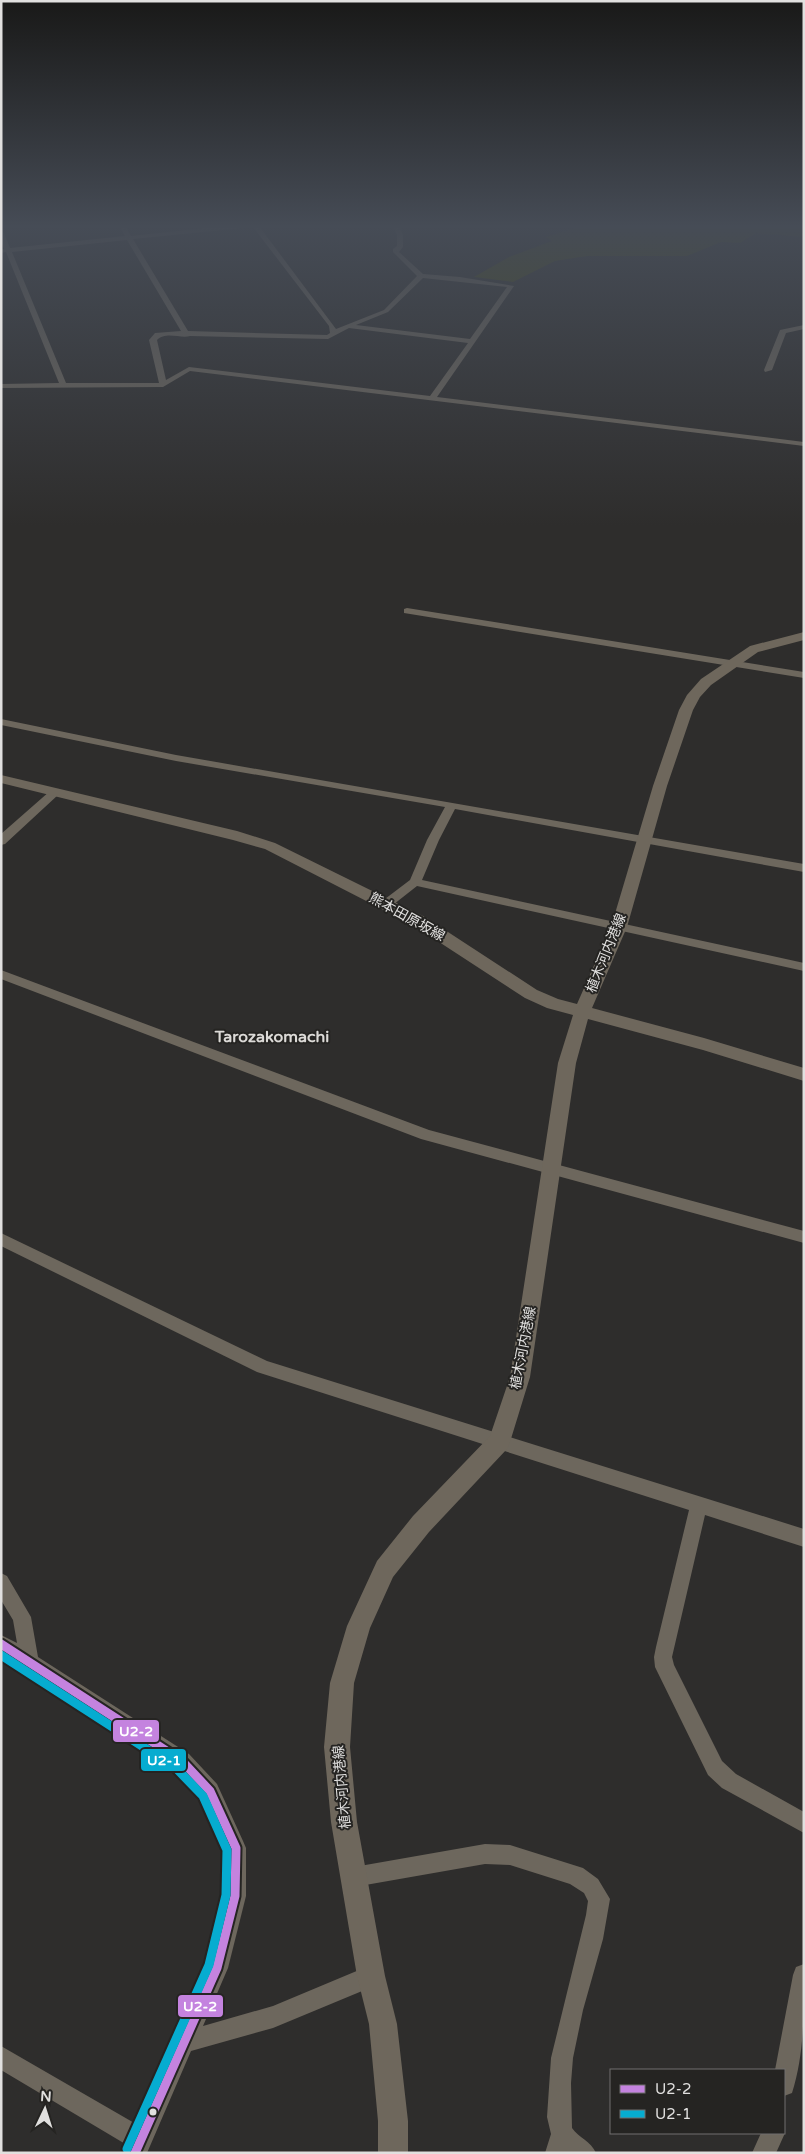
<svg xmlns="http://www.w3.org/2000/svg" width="805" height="2154" font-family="'Varela Round','Noto Sans JP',sans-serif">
<rect width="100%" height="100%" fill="#2e2d2c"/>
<path fill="#45490f" d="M 587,224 L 804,224 L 804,237 L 756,233 L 740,243 L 721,242 L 687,256 L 587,256 L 555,261 L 513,282 L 474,277 L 509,257 L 552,241 L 546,237 Z"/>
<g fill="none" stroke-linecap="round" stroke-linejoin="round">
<path fill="#6d675d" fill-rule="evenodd" d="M 118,224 L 124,224 L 131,236 L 243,224 L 264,224 L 259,226 L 336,329 L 384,310 L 417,276 L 393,252 L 393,249 L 397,246 L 397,235 L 392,224 L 398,224 L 403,235 L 403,247 L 399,252 L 423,274 L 460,277 L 514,286 L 437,397 L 804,442 L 804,446 L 190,371 L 163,387 L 1,388 L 1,384 L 59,383 L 6,252 L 1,253 L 1,249 L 4,249 L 1,241 L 1,231 L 4,233 L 10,248 L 125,236 ZM 253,227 L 329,326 L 330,333 L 327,335 L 188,331 L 133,239 ZM 127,240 L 181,331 L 155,333 L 149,340 L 159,383 L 66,383 L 12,252 ZM 423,278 L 507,287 L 470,339 L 356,325 L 388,312 ZM 349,328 L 468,343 L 430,396 L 189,367 L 166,380 L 157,340 C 166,331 181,339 190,336 L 328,339 Z
M 804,325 L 804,329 L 786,333 L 772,370 L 765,372 L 764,370 L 780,330 Z
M 407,608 L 804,672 L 804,678 L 404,613 L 404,609 Z
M 1,719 L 176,755 L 804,864 L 804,872 L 455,809 L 439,840 L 422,880 L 804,963 L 804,971 L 417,886 L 389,908 L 381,908 L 379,905 L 381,902 L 410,880 L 427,840 L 445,807 L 176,761 L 1,725 Z
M 54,790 L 58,791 L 60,793 L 58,795 L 5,844 L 1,845 L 1,834 L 50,791 Z
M 1,970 L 429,1130 L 804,1231 L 804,1243 L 421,1139 L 1,979 Z
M 1,1233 L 267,1361 L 804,1529 L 804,1547 L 705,1515 L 672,1657 L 674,1665 L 722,1761 L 736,1774 L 804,1812 L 804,1833 L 722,1788 L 708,1775 L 655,1667 L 654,1657 L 656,1647 L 689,1510 L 257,1372 L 1,1246 Z
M 1,1573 L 7,1576 L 31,1617 L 38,1657 L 189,1754 L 217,1784 L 243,1841 L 246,1848 L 246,1896 L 228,1968 L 203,2026 L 273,2006 L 371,1965 L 379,1968 L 382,1976 L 379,1984 L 273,2028 L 191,2051 L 147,2153 L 123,2153 L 127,2145 L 1,2070 L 1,2046 L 136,2124 L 206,1967 L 224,1896 L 226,1849 L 203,1798 L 175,1768 L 1,1655 L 1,1635 L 17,1643 L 13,1620 L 1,1600 Z
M 485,1844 L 510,1845 L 583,1868 L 598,1879 L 610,1899 L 603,1939 L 583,2010 L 573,2058 L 571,2083 L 572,2128 C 579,2138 591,2141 596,2153 L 545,2153 L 551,2134 L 547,2117 L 551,2058 L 586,1915 L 588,1901 L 584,1893 L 570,1884 L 510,1865 L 485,1864 L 354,1887 L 347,1884 L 344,1877 L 347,1870 L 354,1867 Z
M 804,1964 C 804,2006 805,2053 792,2093 L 784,2096 L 784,2070 L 775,2070 L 793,1975 L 796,1967 Z
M 784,2131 L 785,2133 L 776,2153 L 752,2153 L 761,2133 L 784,2133 Z"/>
<path fill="#6e675c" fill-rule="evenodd" d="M 804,632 L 804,640 L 758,652 L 711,685 L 700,697 L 693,710 L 667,786 L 627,927 L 592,1008 L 704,1038 L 804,1068 L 804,1081 L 703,1050 L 588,1019 L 576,1063 L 530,1377 L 510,1442 L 507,1449 L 429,1532 L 393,1577 L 370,1628 L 354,1683 L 350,1747 L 357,1822 L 385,1976 L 397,2024 L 408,2121 L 408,2153 L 378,2153 L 378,2121 L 369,2024 L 357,1976 L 331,1822 L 324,1747 L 330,1683 L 347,1626 L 377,1561 L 413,1516 L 490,1436 L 510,1377 L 558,1063 L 573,1015 L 547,1008 L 525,998 L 413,925 L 265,849 L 233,840 L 1,783 L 1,775 L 237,831 L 275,843 L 425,917 L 537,990 L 558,999 L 577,1004 L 611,927 L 653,786 L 679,710 L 687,695 L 701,679 L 750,646 Z"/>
<defs>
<path id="bus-1" d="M 1,1644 L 182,1761 L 210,1791 L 236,1848 L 235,1896 L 217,1968 L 135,2153"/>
<path id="bus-2" d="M 1,1655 L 176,1768 L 203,1796 L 227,1850 L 226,1895 L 209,1965 L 127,2149"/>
</defs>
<use href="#bus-1" stroke="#252422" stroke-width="13"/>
<use href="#bus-2" stroke="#252422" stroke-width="13"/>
<use href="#bus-1" stroke="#c483df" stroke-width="9"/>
<use href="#bus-2" stroke="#06acd0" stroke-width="9"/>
</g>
<linearGradient id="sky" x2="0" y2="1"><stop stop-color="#191918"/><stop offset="0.43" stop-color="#464c56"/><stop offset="1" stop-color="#464c56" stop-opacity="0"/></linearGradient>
<rect width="805" height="526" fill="url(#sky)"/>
<circle fill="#e1e0df" stroke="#252422" stroke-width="2" cx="153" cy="2112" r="4.5"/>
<g text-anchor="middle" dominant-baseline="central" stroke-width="4" stroke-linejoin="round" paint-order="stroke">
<g font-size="14" fill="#e1e0df" stroke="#252422">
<text transform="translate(407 917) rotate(29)">熊本田原坂線</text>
<text transform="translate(606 953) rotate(-68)">植木河内港線</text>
<text transform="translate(523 1348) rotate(-79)">植木河内港線</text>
<text transform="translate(342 1787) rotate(-95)">植木河内港線</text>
</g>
<g font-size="16" font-weight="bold" fill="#dcdad7" stroke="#252422">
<text x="272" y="1037">Tarozakomachi</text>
</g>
</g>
<g stroke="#252422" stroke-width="2">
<rect x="112" y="1719" width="48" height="24" rx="5" fill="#c483df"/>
<rect x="140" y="1748" width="47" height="24" rx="5" fill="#06acd0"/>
<rect x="177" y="1994" width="47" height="24" rx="5" fill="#c483df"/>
</g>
<g font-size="14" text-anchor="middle" font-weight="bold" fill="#fff">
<text x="136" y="1736">U2-2</text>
<text x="164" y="1765">U2-1</text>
<text x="200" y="2011">U2-2</text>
</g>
<rect width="805" height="2154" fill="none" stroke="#e1e0df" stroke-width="5"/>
<rect x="610" y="2069" width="175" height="65" fill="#252422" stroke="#706f6e"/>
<rect x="620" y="2085" width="25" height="8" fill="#c483df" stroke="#706f6e"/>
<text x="655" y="2094" font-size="15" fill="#e1e0df">U2-2</text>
<rect x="620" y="2110" width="25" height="8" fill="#06acd0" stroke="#706f6e"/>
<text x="655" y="2119" font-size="15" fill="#e1e0df">U2-1</text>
<g transform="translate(45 2109) rotate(4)" stroke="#252422" stroke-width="4" paint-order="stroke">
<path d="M0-4L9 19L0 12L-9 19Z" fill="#e1e0df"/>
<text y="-8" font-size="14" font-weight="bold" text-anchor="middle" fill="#e1e0df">N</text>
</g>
</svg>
